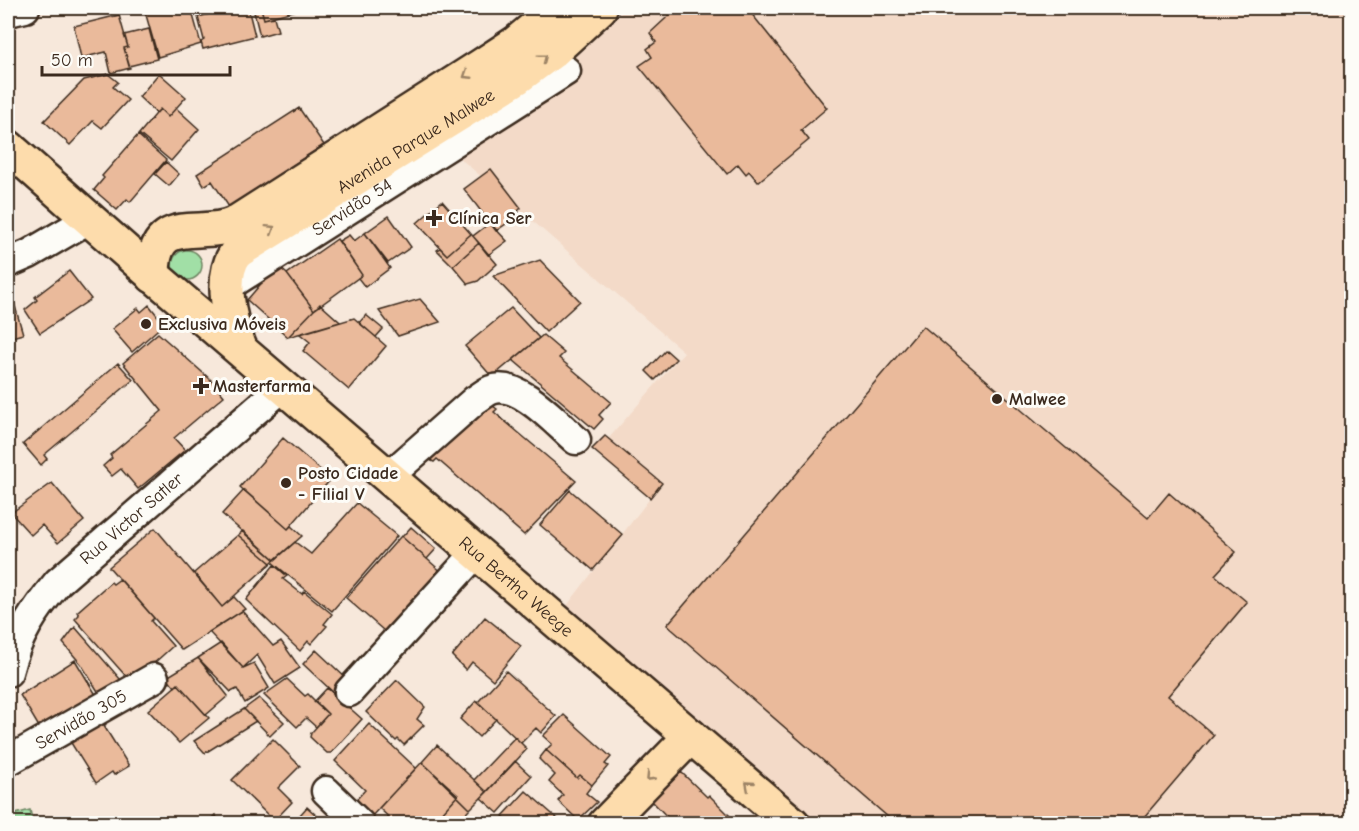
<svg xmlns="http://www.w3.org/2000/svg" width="1359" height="831" font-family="'Comic Neue',sans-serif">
<rect width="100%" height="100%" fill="#f7e8db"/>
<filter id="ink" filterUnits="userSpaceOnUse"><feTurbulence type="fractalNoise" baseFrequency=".0167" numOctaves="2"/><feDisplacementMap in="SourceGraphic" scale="12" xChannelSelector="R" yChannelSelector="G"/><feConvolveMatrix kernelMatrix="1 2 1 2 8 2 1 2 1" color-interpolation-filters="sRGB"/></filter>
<g filter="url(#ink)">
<path fill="#f3dac8" d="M 627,8 L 1351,8 L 1351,823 L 814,823 L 565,608 L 658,488 L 602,446 L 684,352 L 447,147 L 547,77 Z"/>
<path fill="#a1dfa6" stroke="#6e8462" stroke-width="1.5" d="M172 265a15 15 0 1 1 30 0a15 15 0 1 1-30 0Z
M 30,810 L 33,823 L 8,823 L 8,816 Z"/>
<path fill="#eaba9b" stroke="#3b2a1e" stroke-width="1.5" d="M 144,8 L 191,8 L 201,44 L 158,57 Z
M 248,8 L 255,36 L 203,49 L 201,42 L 204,40 L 198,17 L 233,8 Z
M 253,8 L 261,8 L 264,19 L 274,17 L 278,31 L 260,36 Z
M 261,8 L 297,8 L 297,10 L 264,19 Z
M 677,8 L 747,8 L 827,108 L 801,130 L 809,140 L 758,182 L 749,171 L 746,174 L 738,164 L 727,174 L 639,66 L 652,57 L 647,49 L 656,42 L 650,33 Z
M 119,15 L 128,47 L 124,48 L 130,68 L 111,73 L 106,52 L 81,58 L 74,26 Z
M 149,29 L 157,59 L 129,66 L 124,48 L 128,47 L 124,35 Z
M 159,73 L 186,97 L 168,117 L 160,109 L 156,113 L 139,97 Z
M 108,74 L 118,82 L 113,87 L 128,100 L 102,128 L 93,121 L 70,145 L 44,121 L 84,80 Z
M 176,108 L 199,129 L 171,161 L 139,134 L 160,109 L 168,117 Z
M 299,108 L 324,145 L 229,207 L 212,181 L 204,186 L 197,174 Z
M 138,135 L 166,160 L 130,202 L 127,199 L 117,210 L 94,190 L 104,178 L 102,176 Z
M 166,162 L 179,174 L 169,186 L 155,174 Z
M 491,169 L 521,208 L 518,211 L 520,214 L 496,231 L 464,189 Z
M 442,201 L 471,234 L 447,255 L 417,223 Z
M 389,216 L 411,247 L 388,263 L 365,233 Z
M 490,223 L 507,241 L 488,255 L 473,236 Z
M 365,233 L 390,268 L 365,287 L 358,278 L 362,275 L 339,241 L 349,235 L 354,241 Z
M 471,234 L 479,243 L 453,266 L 437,250 L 440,248 L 447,255 Z
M 337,239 L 362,275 L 314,310 L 287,274 Z
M 479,243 L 497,264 L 478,281 L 468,284 L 453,266 Z
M 540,260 L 580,301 L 546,332 L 493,276 Z
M 277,265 L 287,274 L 314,310 L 288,337 L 247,300 Z
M 69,271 L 91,299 L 40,333 L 25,310 L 37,300 L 35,297 Z
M 11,292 L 23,334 L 8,338 L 8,293 Z
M 420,299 L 440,322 L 398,336 L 379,311 Z
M 320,304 L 340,322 L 288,337 L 314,310 Z
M 149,305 L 164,324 L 132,352 L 112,329 L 138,308 L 141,312 Z
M 511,308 L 539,338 L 492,377 L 465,346 Z
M 366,315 L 383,329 L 376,337 L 359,323 Z
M 354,318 L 386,346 L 349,390 L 303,351 L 310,342 L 300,334 Z
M 923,326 L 1148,518 L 1169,493 L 1236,552 L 1215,575 L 1247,602 L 1168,696 L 1214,735 L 1138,824 L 896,824 L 667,625 Z
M 158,333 L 211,380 L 224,396 L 174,438 L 185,450 L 138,489 L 121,469 L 112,476 L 103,466 L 112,458 L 110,455 L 162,411 L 123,363 Z
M 543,335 L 564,353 L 559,358 L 611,402 L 599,415 L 603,419 L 594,429 L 513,360 Z
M 666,350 L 676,359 L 655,380 L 646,371 Z
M 118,363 L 133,380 L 44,455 L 47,459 L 41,465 L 23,444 Z
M 485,400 L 497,409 L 494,412 L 576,481 L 524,535 L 437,459 L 434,462 L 419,455 Z
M 605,436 L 662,483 L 650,498 L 592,449 Z
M 283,438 L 331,479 L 288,529 L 240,487 Z
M 52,483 L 84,521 L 58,543 L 42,525 L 31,535 L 11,513 Z
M 244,490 L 288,529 L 291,526 L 302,536 L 275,560 L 222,514 Z
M 570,490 L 623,535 L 593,570 L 540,525 Z
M 357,503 L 397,536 L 332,611 L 272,562 L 295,542 L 311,554 Z
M 411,527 L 436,549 L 427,559 L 402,537 Z
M 155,528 L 222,607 L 234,597 L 245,609 L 182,650 L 109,567 Z
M 243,531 L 275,560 L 271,563 L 238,535 Z
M 238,535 L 271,563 L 222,607 L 194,573 Z
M 401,536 L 444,574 L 390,636 L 346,598 Z
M 274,565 L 287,576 L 283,579 L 302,594 L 304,591 L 332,614 L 324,624 L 327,626 L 311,644 L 308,641 L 300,651 L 246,600 Z
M 120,579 L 154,618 L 151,621 L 173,646 L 132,683 L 75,619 L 79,615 L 77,612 L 111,582 L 113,584 Z
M 242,611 L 273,646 L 281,641 L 300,668 L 275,684 L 257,655 L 243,668 L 209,632 Z
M 485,617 L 521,646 L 493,680 L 472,662 L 466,670 L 452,656 Z
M 75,627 L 121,680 L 99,693 L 81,664 L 63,643 Z
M 221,643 L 243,668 L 254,663 L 269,688 L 245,703 L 237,689 L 231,692 L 198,658 Z
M 316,650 L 348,680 L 335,694 L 303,664 Z
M 198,658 L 228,696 L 206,715 L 178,684 L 175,687 L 167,677 Z
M 75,660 L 98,698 L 42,732 L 20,695 Z
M 506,671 L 556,716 L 541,733 L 536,728 L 521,743 L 478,702 Z
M 287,679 L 305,696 L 308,694 L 328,714 L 316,727 L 306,718 L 297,727 L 264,695 Z
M 397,680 L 425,707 L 417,719 L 424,725 L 404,745 L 398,739 L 396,741 L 366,712 Z
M 178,684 L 209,718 L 179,743 L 148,710 Z
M 327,688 L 362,719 L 331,753 L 327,753 L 310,737 L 311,733 L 328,714 L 314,702 Z
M 259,698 L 284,722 L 270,736 L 244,709 Z
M 476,701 L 496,719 L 479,737 L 460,719 Z
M 244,709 L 256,721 L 205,753 L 194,741 Z
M 564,715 L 611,757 L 605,764 L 608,766 L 592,785 L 580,775 L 577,778 L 546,750 L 552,744 L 543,736 Z
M 102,717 L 106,724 L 104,726 L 129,766 L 114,775 L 112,772 L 96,783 L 68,738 Z
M 369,724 L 416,768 L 371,817 L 354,802 L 365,790 L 335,761 Z
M 515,737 L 527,749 L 487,792 L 474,780 Z
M 273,739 L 300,766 L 278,788 L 292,802 L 274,821 L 232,780 Z
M 437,745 L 487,792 L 470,809 L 422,762 Z
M 546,750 L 577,778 L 580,775 L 592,785 L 586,793 L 597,802 L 578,820 L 558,801 L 563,795 L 549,782 L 555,775 L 539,759 Z
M 515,761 L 531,776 L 498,813 L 481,798 Z
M 422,762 L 458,795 L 432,824 L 396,824 L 379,808 Z
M 681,772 L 707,797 L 709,795 L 732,818 L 727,824 L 674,824 L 652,801 Z
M 526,791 L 559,820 L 555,824 L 512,824 L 503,816 Z
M 457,796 L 470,809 L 456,824 L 432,824 Z
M 307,807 L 326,824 L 292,824 Z
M 215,815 L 222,824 L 206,824 Z"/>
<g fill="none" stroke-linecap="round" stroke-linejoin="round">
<defs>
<g id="minor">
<path d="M 8,12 L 25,8"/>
<path d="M 8,263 L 29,254 L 89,219"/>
<path id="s1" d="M 228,286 L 566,71"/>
<path d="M 389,476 L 475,400 C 480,397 486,392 491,390 C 518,379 557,424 576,440"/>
<path id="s2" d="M 8,672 C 17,636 34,611 58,582 L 284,386"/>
<path d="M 349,692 L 477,552"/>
<path id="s3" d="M 8,761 L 154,678"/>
<path d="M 326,791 L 360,824"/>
</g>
<g id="major">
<path id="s4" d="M 8,147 L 147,270 L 793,824"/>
<path d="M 153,276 C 153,210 200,240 234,224 L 481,66 L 516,43 L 558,8"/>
<path id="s5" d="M 240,348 C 230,322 218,276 237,252 L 517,78 L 552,52 L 600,8"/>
<path d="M 605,824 L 691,736"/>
</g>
</defs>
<use href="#minor" stroke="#3b2a1e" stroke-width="33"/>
<use href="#major" stroke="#3b2a1e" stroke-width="38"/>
<use href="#minor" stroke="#fdfcf7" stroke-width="28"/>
<use href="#major" stroke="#fddcac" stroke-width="33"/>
</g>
<defs><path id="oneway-chevron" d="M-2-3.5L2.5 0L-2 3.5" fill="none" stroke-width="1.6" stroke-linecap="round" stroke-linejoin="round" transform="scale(1.5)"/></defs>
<g stroke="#9c8365">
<use href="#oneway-chevron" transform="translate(543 58) rotate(-37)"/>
<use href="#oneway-chevron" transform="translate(467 75) rotate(147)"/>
<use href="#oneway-chevron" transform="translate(271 229) rotate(-32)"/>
<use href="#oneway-chevron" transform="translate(650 777) rotate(134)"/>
<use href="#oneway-chevron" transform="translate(749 785) rotate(-139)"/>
</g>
</g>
<g fill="#3b2a1e" stroke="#fdfcf7" stroke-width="2">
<path d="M431 209h6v6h6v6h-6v6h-6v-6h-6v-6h6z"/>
<circle cx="146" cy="324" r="6"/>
<path d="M198 377h6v6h6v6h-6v6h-6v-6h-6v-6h6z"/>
<circle cx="997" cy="399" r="6"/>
<circle cx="286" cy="483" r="6"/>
</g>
<g text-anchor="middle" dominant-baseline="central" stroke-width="6" stroke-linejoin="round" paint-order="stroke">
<g font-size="18" fill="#3b2a1e" stroke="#fdfcf7">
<text stroke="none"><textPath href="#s5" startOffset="310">Avenida Parque Malwee</textPath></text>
<text stroke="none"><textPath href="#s1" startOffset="147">Servidão 54</textPath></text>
<text stroke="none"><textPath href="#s2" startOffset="201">Rua Victor Satler</textPath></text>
<text stroke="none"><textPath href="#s4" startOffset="672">Rua Bertha Weege</textPath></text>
<text stroke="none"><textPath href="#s3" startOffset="84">Servidão 305</textPath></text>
</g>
<g font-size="18" font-weight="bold" fill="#3b2a1e" stroke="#fdfcf7" text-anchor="start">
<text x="448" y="218">Clínica Ser</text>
<text x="158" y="324">Exclusiva Móveis</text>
<text x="213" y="386">Masterfarma</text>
<text x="1009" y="399">Malwee</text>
<text x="298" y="473">Posto Cidade<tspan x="298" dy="21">- Filial V</tspan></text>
</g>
</g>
<rect width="1359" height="831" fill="none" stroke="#fdfcf7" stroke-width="30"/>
<rect x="15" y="15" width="1329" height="801" fill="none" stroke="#3b2a1e" stroke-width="2" filter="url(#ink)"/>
<path d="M42 66v9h188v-9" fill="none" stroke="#3b2a1e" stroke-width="3"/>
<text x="51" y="66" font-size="18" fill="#3b2a1e" stroke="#fdfcf7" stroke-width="4.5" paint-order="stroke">50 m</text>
</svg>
